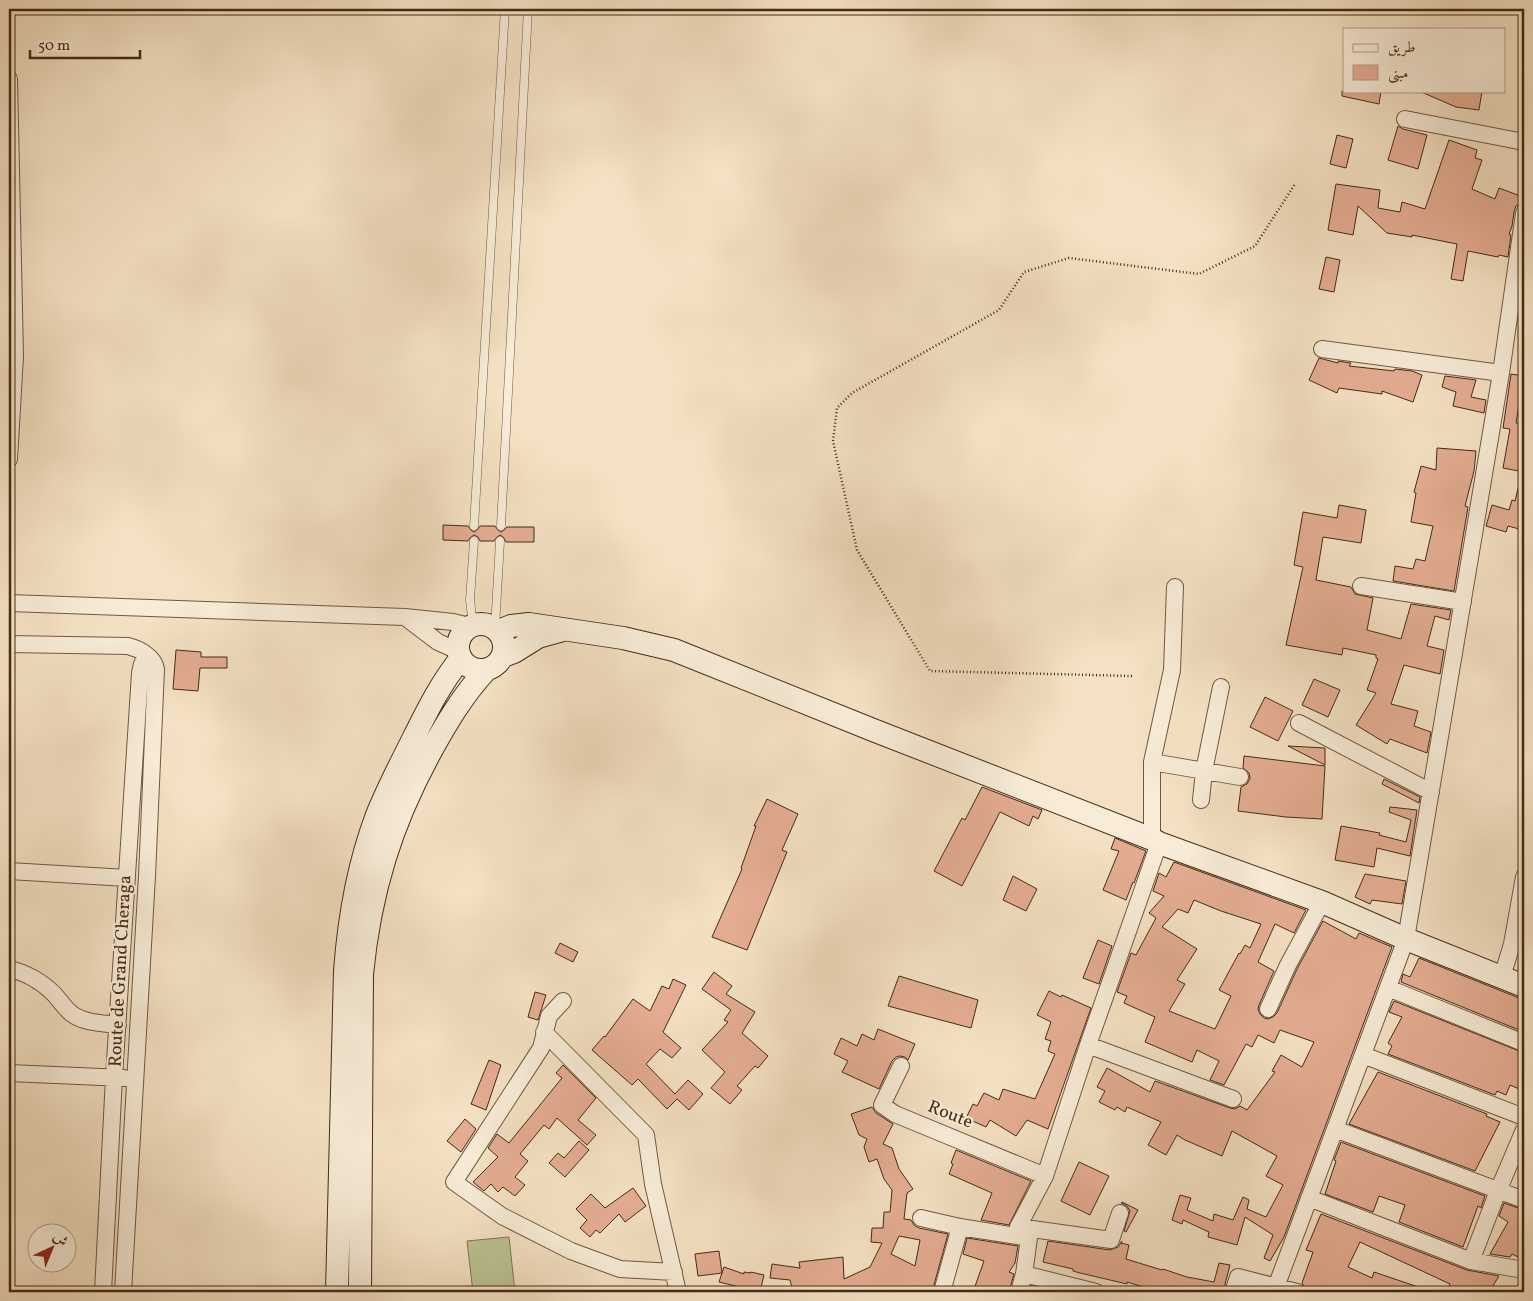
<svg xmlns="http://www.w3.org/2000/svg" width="1533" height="1301" font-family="Vollkorn,Amiri,serif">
<rect width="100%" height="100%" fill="#f4e1c3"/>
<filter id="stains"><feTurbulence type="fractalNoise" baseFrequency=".004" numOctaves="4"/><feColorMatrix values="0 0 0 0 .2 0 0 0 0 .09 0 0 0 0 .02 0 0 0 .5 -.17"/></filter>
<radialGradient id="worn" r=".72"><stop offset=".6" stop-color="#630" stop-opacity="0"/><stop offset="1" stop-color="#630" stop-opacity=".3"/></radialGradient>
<path fill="#bcc293" stroke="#807654" d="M 509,1237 L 515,1292 L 473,1292 L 467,1241 Z"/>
<path fill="#e4ad92" stroke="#452a15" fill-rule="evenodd" d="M 1342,91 L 1381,91 L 1379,104 L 1342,96 Z
M 1419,91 L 1482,91 L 1479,110 L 1456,107 Z
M 1398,126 L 1403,129 L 1427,135 L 1418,169 L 1388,160 Z
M 1337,135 L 1353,139 L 1346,168 L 1330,164 Z
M 1449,140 L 1477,150 L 1475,158 L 1482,160 L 1472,189 L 1495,199 L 1499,188 L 1523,197 L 1521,204 L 1516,206 L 1514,212 L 1512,226 L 1509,234 L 1511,235 L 1508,257 L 1499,255 L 1498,257 L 1468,251 L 1463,281 L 1451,279 L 1457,244 L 1412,235 L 1412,237 L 1387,233 L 1358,206 L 1353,235 L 1328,230 L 1336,184 L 1380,190 L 1378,208 L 1400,212 L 1402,202 L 1425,209 Z
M 1326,257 L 1340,260 L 1334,292 L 1319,289 Z
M 1319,358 L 1338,363 L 1338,361 L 1351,363 L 1349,366 L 1394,371 L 1395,369 L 1412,371 L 1422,375 L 1413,402 L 1382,391 L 1382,394 L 1339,388 L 1337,393 L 1309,380 Z
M 1511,374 L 1524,376 L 1524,399 L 1520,399 L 1516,423 L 1524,424 L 1520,450 L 1524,450 L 1524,472 L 1503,468 L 1510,429 L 1503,428 Z
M 1445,376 L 1476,380 L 1471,397 L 1486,400 L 1484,413 L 1453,406 L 1456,392 L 1442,387 Z
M 1437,448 L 1476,451 L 1474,471 L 1465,506 L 1468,507 L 1454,591 L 1393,581 L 1395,566 L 1413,569 L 1416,559 L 1425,561 L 1433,526 L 1411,522 L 1416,493 L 1414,492 L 1421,466 L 1436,470 Z
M 1520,480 L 1524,481 L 1524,512 L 1519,529 L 1508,526 L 1506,532 L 1486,526 L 1492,505 L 1509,510 L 1512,500 L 1515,501 Z
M 1339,505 L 1366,510 L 1361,543 L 1323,537 L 1316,580 L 1351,587 L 1355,594 L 1373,598 L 1367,630 L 1401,639 L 1411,604 L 1451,610 L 1449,620 L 1435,616 L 1427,646 L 1444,650 L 1440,674 L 1404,665 L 1391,704 L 1418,711 L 1414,726 L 1431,732 L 1427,753 L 1390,739 L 1387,744 L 1356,725 L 1376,693 L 1367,690 L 1378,659 L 1376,658 L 1376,655 L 1343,648 L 1342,655 L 1286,645 L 1303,567 L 1294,565 L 1303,512 L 1337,518 Z
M 443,525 L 468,526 L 471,530 L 474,532 L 478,529 L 480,526 L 495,526 L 498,530 L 501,532 L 505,529 L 507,527 L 534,527 L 534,542 L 506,542 L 503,537 L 500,535 L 496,538 L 494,541 L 480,541 L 478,537 L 474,535 L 470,538 L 468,541 L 443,540 Z
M 176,650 L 201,652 L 201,657 L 227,657 L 227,668 L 200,668 L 198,691 L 173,689 Z
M 1314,679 L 1340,690 L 1328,717 L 1302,705 Z
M 1265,697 L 1293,711 L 1278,741 L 1250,727 Z
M 1288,746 L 1325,748 L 1325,765 Z
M 1244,756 L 1325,766 L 1322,819 L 1286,817 L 1238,811 L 1241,787 L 1247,784 L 1250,778 L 1249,773 L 1243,768 Z
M 1384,779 L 1420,797 L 1419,803 L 1382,784 Z
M 982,787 L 1042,810 L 1038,819 L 1033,816 L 1029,826 L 1000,812 L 962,886 L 934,871 L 962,818 L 965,820 Z
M 767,799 L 798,814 L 782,850 L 787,852 L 747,950 L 712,937 L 742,869 L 741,868 L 756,826 L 754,826 Z
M 1390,807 L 1417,810 L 1410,856 L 1377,848 L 1374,867 L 1335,860 L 1341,826 L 1380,833 L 1379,835 L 1406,842 L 1411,820 L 1389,812 Z
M 1115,838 L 1146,851 L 1134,883 L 1133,882 L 1126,900 L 1103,890 L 1119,851 L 1111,849 Z
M 1174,862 L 1306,910 L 1294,933 L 1275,924 L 1258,962 L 1274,971 L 1259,1005 L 1258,1009 L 1260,1014 L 1264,1018 L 1268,1019 L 1273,1017 L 1277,1013 L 1297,969 L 1323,921 L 1356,939 L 1359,933 L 1392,947 L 1284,1237 L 1270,1261 L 1264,1258 L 1273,1235 L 1245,1217 L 1237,1245 L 1208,1237 L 1209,1232 L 1183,1220 L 1182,1224 L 1172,1220 L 1180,1195 L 1191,1198 L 1187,1210 L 1213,1221 L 1214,1214 L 1233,1220 L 1243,1197 L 1249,1200 L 1247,1209 L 1266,1217 L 1283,1185 L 1266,1176 L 1277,1156 L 1232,1131 L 1222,1156 L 1185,1140 L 1177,1135 L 1166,1155 L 1148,1145 L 1161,1122 L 1127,1107 L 1125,1112 L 1117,1107 L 1115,1110 L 1099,1102 L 1105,1091 L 1097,1087 L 1107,1068 L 1150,1092 L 1155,1081 L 1230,1108 L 1235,1109 L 1240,1106 L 1247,1110 L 1275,1072 L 1272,1071 L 1281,1055 L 1302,1067 L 1314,1042 L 1280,1030 L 1274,1043 L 1258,1035 L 1252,1047 L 1246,1044 L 1224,1085 L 1210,1080 L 1219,1061 L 1197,1050 L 1192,1062 L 1145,1042 L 1155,1017 L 1124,1003 L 1127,996 L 1117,992 L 1131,953 L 1136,955 L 1156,918 L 1149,913 L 1164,896 L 1153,891 L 1159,873 L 1166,877 ZM 1194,900 L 1221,911 L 1261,924 L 1250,948 L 1245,945 L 1240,954 L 1239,953 L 1219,990 L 1231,996 L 1215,1029 L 1169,1011 L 1185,984 L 1177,980 L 1197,949 L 1162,927 L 1178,909 L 1188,913 Z
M 1365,874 L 1406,881 L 1402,904 L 1372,900 L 1370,904 L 1355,897 Z
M 1013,876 L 1037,889 L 1026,911 L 1003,900 Z
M 1098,940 L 1112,946 L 1099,984 L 1083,978 Z
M 560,943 L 578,952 L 573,962 L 555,953 Z
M 1419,958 L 1519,998 L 1524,999 L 1524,1032 L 1401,982 L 1403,974 L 1410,977 Z
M 714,972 L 732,986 L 726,994 L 755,1012 L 742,1033 L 768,1056 L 758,1068 L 755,1066 L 737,1086 L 742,1090 L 730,1104 L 711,1088 L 725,1072 L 702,1050 L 728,1022 L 724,1020 L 731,1010 L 702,989 Z
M 899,976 L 978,1000 L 971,1028 L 888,1006 Z
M 673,979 L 686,985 L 663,1032 L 681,1048 L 672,1058 L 660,1049 L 646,1064 L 675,1094 L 688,1080 L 703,1094 L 689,1110 L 677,1099 L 667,1109 L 638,1079 L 632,1085 L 592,1050 L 604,1036 L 605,1037 L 633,999 L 650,1011 L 662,986 L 669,989 Z
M 1049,991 L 1061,997 L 1062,995 L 1091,1008 L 1048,1129 L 1027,1120 L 1016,1136 L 990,1120 L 986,1127 L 966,1118 L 973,1104 L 977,1106 L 984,1093 L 999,1100 L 1003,1089 L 1035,1099 L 1055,1054 L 1048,1051 L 1051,1041 L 1045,1039 L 1051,1022 L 1037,1015 Z
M 535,992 L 546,995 L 538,1020 L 528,1017 Z
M 1394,1001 L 1524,1053 L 1524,1091 L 1510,1085 L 1506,1095 L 1497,1091 L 1495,1095 L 1388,1054 L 1392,1046 L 1388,1043 L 1402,1017 L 1389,1012 Z
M 878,1029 L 915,1044 L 908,1060 L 905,1057 L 900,1056 L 896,1057 L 892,1061 L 879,1089 L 842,1072 L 848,1061 L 834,1054 L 841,1038 L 857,1046 L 862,1034 L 874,1040 Z
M 489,1060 L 501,1065 L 486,1110 L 471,1104 Z
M 563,1065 L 596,1098 L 578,1120 L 596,1135 L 587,1145 L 557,1118 L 549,1129 L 544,1125 L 520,1154 L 528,1161 L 515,1177 L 525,1185 L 515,1196 L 503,1187 L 498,1192 L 491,1184 L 484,1191 L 473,1182 L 498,1157 L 488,1148 L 497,1134 L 509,1143 L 562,1078 L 556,1073 Z
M 1378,1072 L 1487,1114 L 1486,1116 L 1500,1122 L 1475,1171 L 1349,1124 Z
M 872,1107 L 876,1113 L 893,1124 L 883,1144 L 892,1148 L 899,1169 L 913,1189 L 907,1193 L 904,1219 L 911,1220 L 914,1225 L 919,1228 L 948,1234 L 932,1292 L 915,1292 L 894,1288 L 893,1292 L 877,1292 L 862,1289 L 855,1292 L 793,1292 L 790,1280 L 770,1278 L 772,1264 L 800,1268 L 799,1262 L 843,1257 L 844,1279 L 870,1267 L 882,1243 L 871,1242 L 872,1228 L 883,1228 L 884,1212 L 890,1212 L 892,1190 L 884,1179 L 877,1159 L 869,1162 L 864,1147 L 867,1139 L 859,1135 L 851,1114 ZM 899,1236 L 920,1240 L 915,1266 L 891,1254 Z
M 465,1119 L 476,1129 L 461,1152 L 447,1141 Z
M 579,1141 L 589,1150 L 565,1177 L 549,1163 L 558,1153 L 564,1158 Z
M 1341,1142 L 1485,1196 L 1481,1208 L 1478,1206 L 1463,1247 L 1399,1222 L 1405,1205 L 1379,1196 L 1373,1212 L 1325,1194 L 1336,1161 L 1334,1160 Z
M 956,1150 L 1031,1181 L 1009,1225 L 981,1220 L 992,1193 L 949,1174 L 953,1164 L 951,1163 Z
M 1079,1162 L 1109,1176 L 1090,1215 L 1061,1201 Z
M 633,1188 L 646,1206 L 625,1222 L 619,1214 L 600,1233 L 596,1230 L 590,1237 L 580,1228 L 587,1220 L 576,1209 L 591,1194 L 605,1208 Z
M 1122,1202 L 1138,1210 L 1126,1232 L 1124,1231 L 1130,1211 L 1127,1206 L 1121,1203 Z
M 1504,1203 L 1524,1210 L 1524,1258 L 1519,1255 L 1518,1257 L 1512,1254 L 1510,1257 L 1490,1254 L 1508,1222 L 1499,1216 Z
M 1321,1214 L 1467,1270 L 1499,1276 L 1489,1292 L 1447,1292 L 1450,1284 L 1360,1242 L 1348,1267 L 1372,1278 L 1374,1272 L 1427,1290 L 1427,1292 L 1344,1292 L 1331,1287 L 1329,1292 L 1316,1287 L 1316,1292 L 1307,1292 L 1306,1289 L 1302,1283 L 1313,1252 L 1306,1250 Z
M 967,1238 L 1018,1246 L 1015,1263 L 1009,1272 L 1014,1274 L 1009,1292 L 973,1292 L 984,1261 L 963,1254 Z
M 1048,1241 L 1110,1250 L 1118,1247 L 1122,1241 L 1121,1243 L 1129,1245 L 1126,1259 L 1162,1270 L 1163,1269 L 1187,1277 L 1214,1282 L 1219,1263 L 1230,1265 L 1223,1292 L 1166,1292 L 1151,1287 L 1150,1289 L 1127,1282 L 1127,1284 L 1080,1273 L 1073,1271 L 1073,1269 L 1043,1262 Z
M 719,1251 L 722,1273 L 698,1276 L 695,1254 Z
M 724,1267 L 744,1274 L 744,1272 L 751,1273 L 751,1272 L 764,1275 L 760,1292 L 719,1282 Z
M 1031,1286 L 1054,1292 L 1029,1292 Z"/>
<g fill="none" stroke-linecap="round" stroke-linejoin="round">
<defs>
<path id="lane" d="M 474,526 L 505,9
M 501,526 L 528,9
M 473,625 L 470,600 L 474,541
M 495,628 L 500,541"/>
<path id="street" d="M 9,79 L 15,356 L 9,459
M 1405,119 L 1524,142
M 1322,349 L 1501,373
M 1361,586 L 1463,602
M 9,603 L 405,617 L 453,622 L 470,626
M 405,617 L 438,642 L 458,651
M 9,644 L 128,646 C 140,649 154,657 156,669 L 147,876 L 123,1292
M 1299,723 L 1431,792
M 1152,762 L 1240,777
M 1201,800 L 1204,771 L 1221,687
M 1152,839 L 1152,762 L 1172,670 L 1175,587
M 9,871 L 127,878
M 9,969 C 25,972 42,982 53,993 C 60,1000 64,1008 72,1014 C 84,1023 103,1023 118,1025
M 1502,977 L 1512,944 L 1524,877
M 1388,988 L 1524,1043
M 563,1001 L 549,1016 L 541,1048 L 454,1182 L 502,1216 L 571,1251 L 620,1269 L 674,1272
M 1268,1009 L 1288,965 L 1322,902
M 544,1032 L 646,1135 L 653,1184 L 678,1292
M 1088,1045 L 1233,1099
M 1363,1055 L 1524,1117
M 901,1066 L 882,1105 L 895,1114 L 1045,1176
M 9,1073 L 124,1078
M 1335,1129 L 1524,1200
M 1309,1198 L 1471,1261 L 1524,1270
M 1120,1213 L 1111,1240 L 1018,1227 L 1045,1176 L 1088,1045 L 1159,843
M 921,1218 L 960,1227 L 1029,1238 L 1024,1274 L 1019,1292
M 1471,1261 L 1498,1191 L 1524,1130
M 1024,1274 L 1096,1292
M 1276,1287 L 1406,939 L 1501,373 L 1524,213
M 103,1292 L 114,1077 L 140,673 L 142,664 L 147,656
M 942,1292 L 960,1227
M 1233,1292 L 1238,1277 L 1297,1292"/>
<path id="secondary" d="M458 647a23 23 0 1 1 46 0a23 23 0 1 1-46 0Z
M 499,631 L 511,626 L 529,624 L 623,638 L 674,650 L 873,730 L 1152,839 L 1159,843 L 1322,902 L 1406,939 L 1524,986
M 503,656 L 514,652 L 538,637 L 560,631
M 337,1292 L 345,971 C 349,917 358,865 377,815 C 387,790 399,767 411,743 C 426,713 440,684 461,658
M 360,1292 L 362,974 C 370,892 391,824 431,751 C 447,722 463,695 486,670"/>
</defs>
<use href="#lane" stroke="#715840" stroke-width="9"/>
<use href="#street" stroke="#715840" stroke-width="18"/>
<use href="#secondary" stroke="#452a15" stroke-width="24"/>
<path stroke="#452a15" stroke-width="2.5" stroke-dasharray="1 2.5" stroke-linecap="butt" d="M 1132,676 L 930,671 L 857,550 L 833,441 L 837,408 L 852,393 L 999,310 L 1024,272 L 1069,258 L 1199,274 L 1255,246 L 1295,184"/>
<use href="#lane" stroke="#f8ecd8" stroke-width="8"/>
<use href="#street" stroke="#f8ecd8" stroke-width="16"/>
<use href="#secondary" stroke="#f8ecd8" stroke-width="22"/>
</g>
<g text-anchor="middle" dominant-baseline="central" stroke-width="4.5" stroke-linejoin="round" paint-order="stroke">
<g font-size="18" fill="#452a15" stroke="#f8ecd8">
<text transform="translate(121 971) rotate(-87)">Route de Grand Cheraga</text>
<text transform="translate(950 1115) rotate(22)">Route</text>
</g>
</g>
<rect width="1533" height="1301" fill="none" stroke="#f4e1c3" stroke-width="30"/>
<rect x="10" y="10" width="1513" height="1281" fill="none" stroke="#452a15" stroke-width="2.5"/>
<rect x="15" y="15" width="1503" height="1271" fill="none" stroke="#452a15"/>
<rect x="1343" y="28" width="162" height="65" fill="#f8ecd8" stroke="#b09e8a"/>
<rect x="1353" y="44" width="25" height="8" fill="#f8ecd8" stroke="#b09e8a"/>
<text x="1388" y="52" font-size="15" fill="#452a15">طريق</text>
<rect x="1353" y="65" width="25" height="15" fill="#e4ad92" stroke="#b09e8a"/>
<text x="1388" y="78" font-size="15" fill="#452a15">مبنى</text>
<g transform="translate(52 1248) rotate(44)"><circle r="24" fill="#f8ecd8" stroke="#b09e8a"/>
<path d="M0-4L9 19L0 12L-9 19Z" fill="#8f2418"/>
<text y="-8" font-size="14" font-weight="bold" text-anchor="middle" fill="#452a15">ش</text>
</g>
<path d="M30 50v8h110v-8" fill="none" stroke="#452a15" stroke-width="2.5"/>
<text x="38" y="50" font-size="15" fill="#452a15" stroke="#f8ecd8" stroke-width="4" paint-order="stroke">50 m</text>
<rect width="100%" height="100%" filter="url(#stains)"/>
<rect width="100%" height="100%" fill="url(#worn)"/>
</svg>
